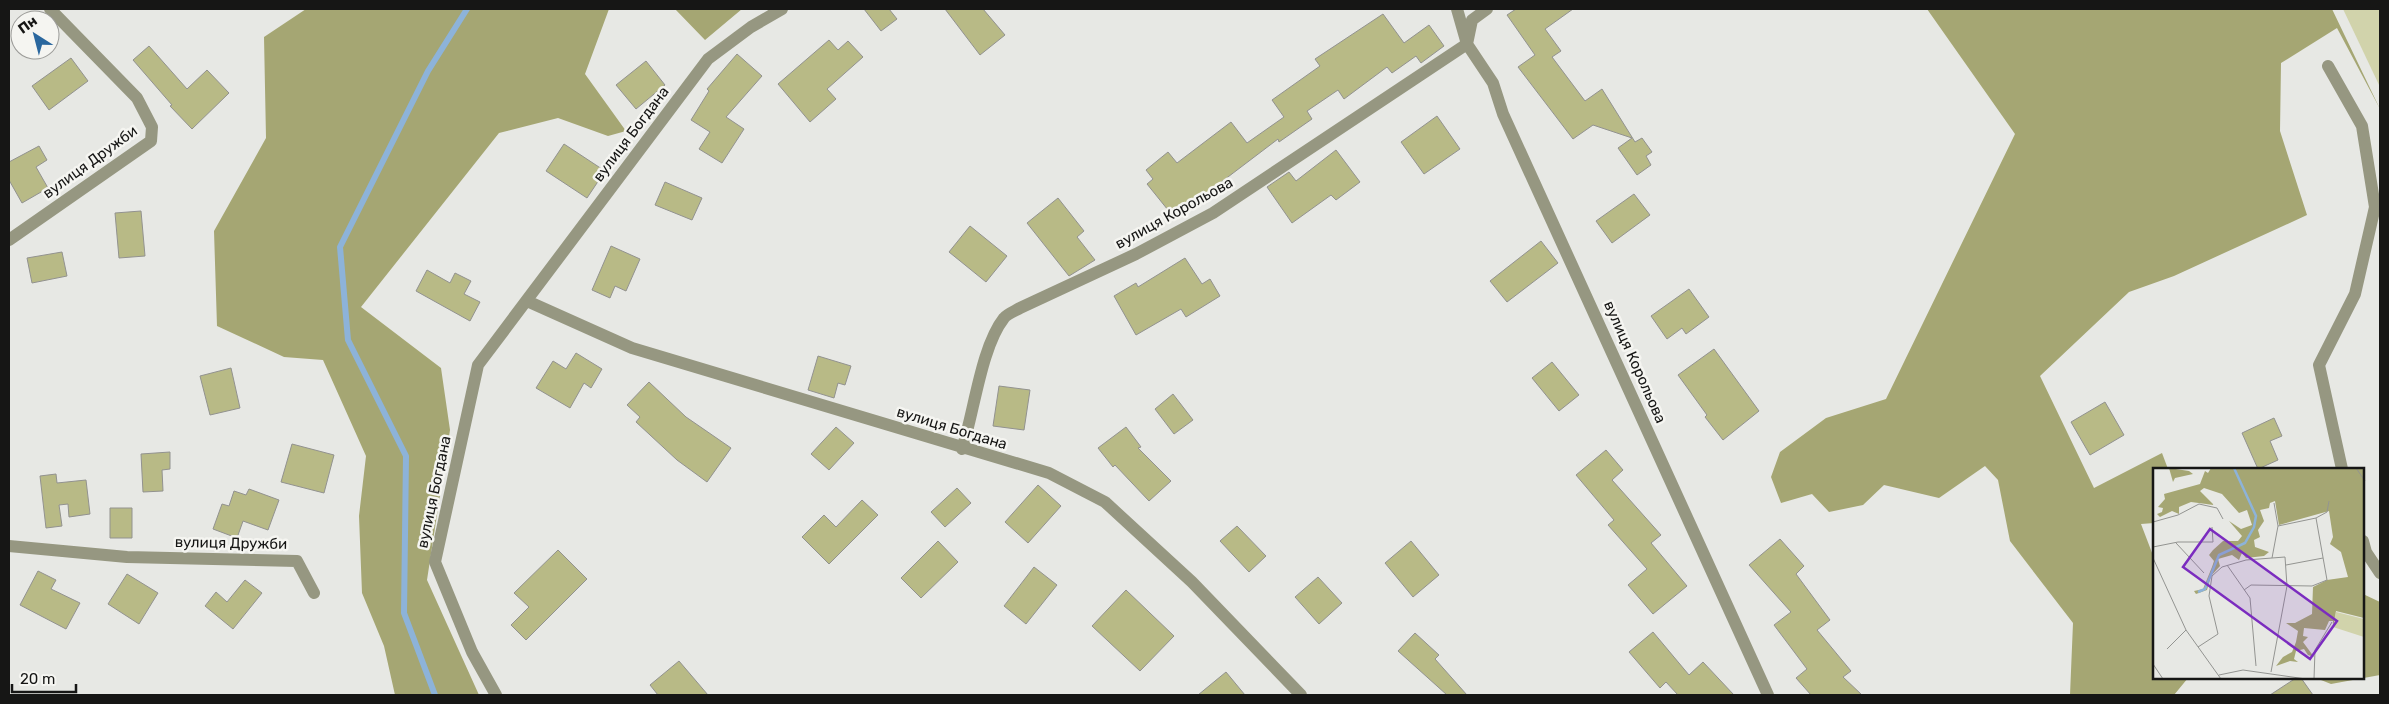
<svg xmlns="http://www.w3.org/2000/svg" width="2389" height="704" font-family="Rubik,sans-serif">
<rect width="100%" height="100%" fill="#e7e8e4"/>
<path fill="#d1d3ab" d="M 2343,9 L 2380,9 L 2380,87 Z"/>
<path fill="#a5a673" d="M 306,9 L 609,9 L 585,74 L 626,131 L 608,136 L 558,118 L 499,133 L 361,307 L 441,368 L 450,430 L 427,580 L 479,695 L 395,695 L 384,646 L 362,593 L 359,516 L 366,456 L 323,360 L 284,357 L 217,326 L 214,231 L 266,138 L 264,37 Z
M 675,9 L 742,9 L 705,40 Z
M 1927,9 L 2332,9 L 2380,109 L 2337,28 L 2281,63 L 2280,131 L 2307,215 L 2174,276 L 2129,292 L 2040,376 L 2094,488 L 2162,453 L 2168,469 L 2154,469 L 2154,523 L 2141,524 L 2154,558 L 2154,678 L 2188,678 L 2174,695 L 2070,695 L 2073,623 L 2010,541 L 1998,480 L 1985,466 L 1939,498 L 1884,485 L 1863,505 L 1829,512 L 1812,494 L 1781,503 L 1771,477 L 1780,452 L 1826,418 L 1886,399 L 2015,134 Z
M 2363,594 L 2380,602 L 2380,675 L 2331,684 L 2316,678 L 2363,678 Z"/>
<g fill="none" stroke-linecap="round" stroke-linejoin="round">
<path stroke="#8db3d9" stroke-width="6" d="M 435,695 L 404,613 L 406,456 L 348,340 L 340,247 L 428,71 L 467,9"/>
</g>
<path fill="#b8ba86" stroke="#92928f" d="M 864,9 L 889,9 L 897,19 L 881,31 Z
M 945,9 L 983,9 L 1005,35 L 980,55 Z
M 1516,9 L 1573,9 L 1545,29 L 1561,51 L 1552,57 L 1585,101 L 1602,89 L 1635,142 L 1642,138 L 1652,152 L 1646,156 L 1651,165 L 1637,175 L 1618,148 L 1632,138 L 1593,125 L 1573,139 L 1518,67 L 1535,55 L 1507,15 Z
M 1383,14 L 1404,43 L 1429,25 L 1444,46 L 1421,63 L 1416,56 L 1392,73 L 1387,67 L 1344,99 L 1338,90 L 1307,111 L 1312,119 L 1279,142 L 1278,139 L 1191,205 L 1189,202 L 1172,215 L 1147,184 L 1153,179 L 1146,170 L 1168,152 L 1177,163 L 1231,122 L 1247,143 L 1284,117 L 1272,100 L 1320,66 L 1315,59 Z
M 829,40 L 838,50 L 848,41 L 863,57 L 827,89 L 836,99 L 810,122 L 778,84 Z
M 149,46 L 187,89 L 207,70 L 229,93 L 192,129 L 170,106 L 172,105 L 133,60 Z
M 737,54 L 762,76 L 726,117 L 744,129 L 722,163 L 699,149 L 710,132 L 691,120 L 709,91 L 707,89 Z
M 71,58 L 88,81 L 49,110 L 32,86 Z
M 646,61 L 665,85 L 636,109 L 616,85 Z
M 1437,116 L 1460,149 L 1424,174 L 1401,142 Z
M 564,144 L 605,171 L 587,198 L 546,171 Z
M 39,146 L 47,160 L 36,167 L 48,188 L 22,203 L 9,180 L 9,162 Z
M 1336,150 L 1360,182 L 1336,200 L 1331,195 L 1292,223 L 1267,187 L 1289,172 L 1296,181 Z
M 665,182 L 702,198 L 692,220 L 655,205 Z
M 1634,194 L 1650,215 L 1612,243 L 1596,221 Z
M 1058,198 L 1084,231 L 1077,237 L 1095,260 L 1069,276 L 1027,223 Z
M 141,211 L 145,256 L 119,258 L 115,213 Z
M 970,226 L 1007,256 L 986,282 L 949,252 Z
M 1541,241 L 1558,263 L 1507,302 L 1490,281 Z
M 611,246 L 640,259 L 626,291 L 615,286 L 610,298 L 592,290 Z
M 62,252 L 67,276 L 32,283 L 27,258 Z
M 1185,258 L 1202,284 L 1210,279 L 1220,296 L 1186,317 L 1181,309 L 1136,335 L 1114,296 L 1136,283 L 1138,287 Z
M 427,270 L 450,283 L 455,273 L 471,281 L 464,294 L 480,302 L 470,321 L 416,291 Z
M 1689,289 L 1709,317 L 1686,334 L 1682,328 L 1667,339 L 1651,316 Z
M 1714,349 L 1759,411 L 1723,440 L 1705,417 L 1707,415 L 1678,375 Z
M 576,353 L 602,369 L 591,388 L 584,383 L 570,408 L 536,388 L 553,361 L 566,369 Z
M 818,356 L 851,366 L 845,385 L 838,383 L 834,398 L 808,390 Z
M 1552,362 L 1579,395 L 1559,411 L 1532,378 Z
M 231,368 L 240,408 L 210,415 L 200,376 Z
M 649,382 L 686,417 L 731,448 L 707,482 L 677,460 L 636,422 L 640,417 L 627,405 Z
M 999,386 L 1030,390 L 1024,430 L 993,426 Z
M 1173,394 L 1193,420 L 1174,434 L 1155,409 Z
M 2105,402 L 2124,435 L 2090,455 L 2071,422 Z
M 2274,418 L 2282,436 L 2270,441 L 2278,460 L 2258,469 L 2242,433 Z
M 836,427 L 854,443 L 829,470 L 811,454 Z
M 1126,427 L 1141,447 L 1138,448 L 1171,481 L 1149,501 L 1115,465 L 1113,467 L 1098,448 Z
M 292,444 L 334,455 L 324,493 L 281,482 Z
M 1606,450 L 1623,470 L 1612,480 L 1661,535 L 1651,543 L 1687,586 L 1653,614 L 1628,585 L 1647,569 L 1608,525 L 1614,520 L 1576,475 Z
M 170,452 L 170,469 L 162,470 L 163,491 L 143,492 L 141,454 Z
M 56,474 L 57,483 L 86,480 L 90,514 L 69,517 L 68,504 L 59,505 L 62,526 L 46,528 L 40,476 Z
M 1038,485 L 1061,506 L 1028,543 L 1005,522 Z
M 957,488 L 971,503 L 945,527 L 931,512 Z
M 249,489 L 279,500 L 268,530 L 243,521 L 237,538 L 213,529 L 222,504 L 229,506 L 234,491 L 246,495 Z
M 862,500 L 878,515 L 829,564 L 802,537 L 824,515 L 836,527 Z
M 110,508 L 132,508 L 132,538 L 110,538 Z
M 1237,526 L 1266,556 L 1249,572 L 1220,541 Z
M 1780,539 L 1804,566 L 1796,574 L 1830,620 L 1817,630 L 1851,671 L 1843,677 L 1862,695 L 1811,695 L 1796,678 L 1807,669 L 1774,625 L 1791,612 L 1749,565 Z
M 938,541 L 958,562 L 921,598 L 901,578 Z
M 1411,541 L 1439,575 L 1413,597 L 1385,563 Z
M 558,550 L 587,579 L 526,640 L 511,625 L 529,607 L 514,593 Z
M 1034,567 L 1057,585 L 1026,624 L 1004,606 Z
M 38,571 L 56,580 L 51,589 L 80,603 L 66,629 L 20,605 Z
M 127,574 L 158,593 L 139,624 L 108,604 Z
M 1318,577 L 1342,603 L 1319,624 L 1295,597 Z
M 245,580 L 262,593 L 233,629 L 205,606 L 216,592 L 227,602 Z
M 1126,590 L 1174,636 L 1140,671 L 1092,626 Z
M 1653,632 L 1689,675 L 1703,662 L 1734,695 L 1678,695 L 1666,682 L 1660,688 L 1629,652 Z
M 1415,633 L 1439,655 L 1435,659 L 1467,695 L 1447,695 L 1398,651 Z
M 679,661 L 708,695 L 658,695 L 650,685 Z
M 1226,672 L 1245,695 L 1198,695 Z
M 2296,678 L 2301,678 L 2313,695 L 2270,695 Z"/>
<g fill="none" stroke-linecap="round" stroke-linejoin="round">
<path stroke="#969781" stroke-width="12" d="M 1457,9 L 1467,44 L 1493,83 L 1503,114 L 1768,695
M 2328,66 L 2362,126 L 2375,207 L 2355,294 L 2319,365 L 2342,469
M 9,240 L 151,141 L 152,127 L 137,98 L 50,9
M 527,301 L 632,348 L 1049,473 L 1105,502 L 1192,582 L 1301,695
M 962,449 C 974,413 981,347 1004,318 C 1007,314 1015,311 1020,308 L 1136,254 L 1213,213 L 1467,44 L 1472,20 L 1487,9
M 2363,541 L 2366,552 L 2380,573
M 9,546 L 127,557 L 297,561 L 314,593
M 496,695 L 472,652 L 435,562 L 478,365 L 708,59 L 751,27 L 782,9"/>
</g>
<g text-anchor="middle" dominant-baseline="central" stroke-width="5" stroke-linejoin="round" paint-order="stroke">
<g font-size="15" fill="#161615" stroke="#f5f5f1">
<text transform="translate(631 134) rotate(-53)">вулиця Богдана</text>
<text transform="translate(90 162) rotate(-36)">вулиця Дружби</text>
<text transform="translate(1174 213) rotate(-29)">вулиця Корольова</text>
<text transform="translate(1635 362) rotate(66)">вулиця Корольова</text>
<text transform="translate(952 428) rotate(17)">вулиця Богдана</text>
<text transform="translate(434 492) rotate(-78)">вулиця Богдана</text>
<text transform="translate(231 543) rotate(1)">вулиця Дружби</text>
</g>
</g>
<g transform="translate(2153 468)">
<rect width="211" height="211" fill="#e7e8e4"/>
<path d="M 183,144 L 211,151 L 211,169 L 180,159 Z" fill="#d1d3ab"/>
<path d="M 16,0 L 36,3 L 40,6 L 22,10 L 20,14 ZM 58,0 L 211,0 L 211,150 L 183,143 L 180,159 L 180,153 L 176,153 L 172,162 L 151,160 L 150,168 L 155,169 L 150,174 L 161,189 L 155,187 L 151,181 L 143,183 L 141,191 L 145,194 L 137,193 L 123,198 L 130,189 L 139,184 L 143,174 L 145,163 L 133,155 L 142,155 L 159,146 L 160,119 L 174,112 L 195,109 L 188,84 L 177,76 L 180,69 L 176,43 L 126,57 L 122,33 L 117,35 L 116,40 L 107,42 L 111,53 L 105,62 L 107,69 L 101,72 L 102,79 L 116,84 L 111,88 L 93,90 L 89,85 L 86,92 L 79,87 L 65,91 L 67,98 L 58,108 L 54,122 L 43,126 L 41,123 L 50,121 L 59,99 L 61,93 L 56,87 L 60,82 L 70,73 L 85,73 L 89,68 L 76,53 L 88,61 L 99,57 L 94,42 L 86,45 L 69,26 L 51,20 L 47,23 L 61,37 L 38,34 L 26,39 L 26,46 L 19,43 L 7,49 L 4,46 L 9,44 L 10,40 L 5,39 L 12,31 L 11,26 L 47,16 L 52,3 L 55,5 Z" fill="#a5a673"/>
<path fill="none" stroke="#8db3d9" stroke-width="2.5" d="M 45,124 L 52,121 L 66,87 L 92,75 L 101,59 L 103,48 L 81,0"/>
<path fill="none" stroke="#939491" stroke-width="1" d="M 203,0 L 212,13M 0,54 L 25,47 L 46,36 L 64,40 L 70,51M 125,58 L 163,50M 23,75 L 51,105M 0,79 L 25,74 L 60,74 L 59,59M 0,90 L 33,162 L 68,211M 119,90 L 125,58 L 121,35M 74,97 L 97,130 L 103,198M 133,97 L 170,90M 91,122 L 98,117 L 159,118 L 174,112 L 163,50 L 174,44 L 176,33M 45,179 L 65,166 L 56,128 L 59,108 L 69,99 L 93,92 L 132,89 L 134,118 L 118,204M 14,181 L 33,162M 0,196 L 10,211M 66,207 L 90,202 L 153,211M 161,211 L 162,182 L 179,154"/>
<path fill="#7b2cbf" fill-opacity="0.15" stroke="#7b2cbf" stroke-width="2.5" d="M 57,61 L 184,153 L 157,191 L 30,99 Z"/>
<rect width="211" height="211" fill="none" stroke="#161615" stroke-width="2.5"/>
</g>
<rect width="2389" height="704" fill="none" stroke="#161615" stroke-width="20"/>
<g transform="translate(35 35) rotate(324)"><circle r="24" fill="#f5f5f1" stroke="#9c9c99"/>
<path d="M0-4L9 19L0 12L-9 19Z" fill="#2a679e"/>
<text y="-8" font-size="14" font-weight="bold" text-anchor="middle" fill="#161615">Пн</text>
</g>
<path d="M12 684v8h64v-8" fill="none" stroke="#161615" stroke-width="2.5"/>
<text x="20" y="684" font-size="15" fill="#161615" stroke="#f5f5f1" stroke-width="4" paint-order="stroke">20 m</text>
</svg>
